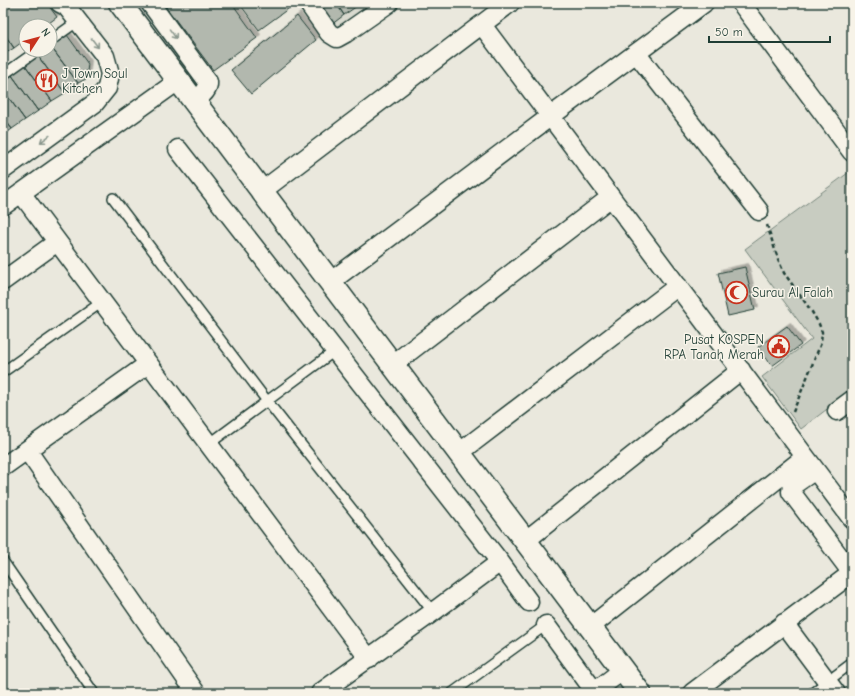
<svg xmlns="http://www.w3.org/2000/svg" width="855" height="696" font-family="'Comic Neue',sans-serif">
<defs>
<filter id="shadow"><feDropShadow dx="3.5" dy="-3.5" stdDeviation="0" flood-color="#0004"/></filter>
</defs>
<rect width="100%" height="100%" fill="#eae8dd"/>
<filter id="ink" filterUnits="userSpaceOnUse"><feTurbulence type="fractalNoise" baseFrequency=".025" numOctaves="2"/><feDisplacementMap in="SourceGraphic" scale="8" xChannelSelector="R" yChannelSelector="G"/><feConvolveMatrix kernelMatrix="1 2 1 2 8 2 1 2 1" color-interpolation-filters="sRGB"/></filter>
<g filter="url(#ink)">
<path fill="#d9dacf" d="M 298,3 L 383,3 L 327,44 Z"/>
<path fill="#c8ccc1" stroke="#74847a" d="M 852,170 L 852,390 L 801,429 L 762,377 L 812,339 L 745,249 Z"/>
<path fill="#b2b8ae" stroke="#1f3d34" filter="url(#shadow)" d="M 3,3 L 38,3 L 48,5 L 57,17 L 45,26 L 26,26 L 26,39 L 14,48 L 3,32 Z
M 163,3 L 238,3 L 234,6 L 257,38 L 213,70 Z
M 239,3 L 290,3 L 292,6 L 259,30 Z
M 315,3 L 336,3 L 344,15 L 331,25 Z
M 336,3 L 355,3 L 357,6 L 344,15 Z
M 297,16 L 316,40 L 251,94 L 231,70 Z
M 3,32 L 14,48 L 3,55 Z
M 67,35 L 88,64 L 86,79 L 78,83 L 51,47 Z
M 51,47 L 78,83 L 65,93 L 38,56 L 47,50 L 50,50 Z
M 38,56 L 65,93 L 52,101 L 25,65 Z
M 25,65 L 52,101 L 38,111 L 11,74 Z
M 11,74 L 38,111 L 25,120 L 3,90 L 3,80 Z
M 3,90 L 25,120 L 12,129 L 3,117 Z
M 3,117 L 12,129 L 3,136 Z
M 745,267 L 755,310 L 728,316 L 718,273 Z
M 787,326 L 801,345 L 772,366 L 758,347 Z"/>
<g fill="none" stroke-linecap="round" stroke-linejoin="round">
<defs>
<path id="lane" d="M 50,41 L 78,21
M 3,75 L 38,50
M 113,198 L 267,401 L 433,612
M 3,372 L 102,302
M 209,444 L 336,350
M 3,561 L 94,693
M 452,693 L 546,625
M 812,693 L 852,663"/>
<path id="street" d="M 150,3 L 208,82 C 209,91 200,96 194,102
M 308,3 L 329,33 L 337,38 L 346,33 L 389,3
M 741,3 L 852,152
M 482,25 L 852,519
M 636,53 L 759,211
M 178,149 L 500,562 L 529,602
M 3,170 L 95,103 L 107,88 L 110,74 L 105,56 L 66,6 L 60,3
M 262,191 L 510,3
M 21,193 L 369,659
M 3,206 L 178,81
M 3,281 L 57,242
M 330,282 L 551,116 L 704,3
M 392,365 L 611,197
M 837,411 L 852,400
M 27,450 L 196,693
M 459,453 L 678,286
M 3,467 L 148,364
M 815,470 L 792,486 L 791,492 L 852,573
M 525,541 L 741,370
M 784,623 L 836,693
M 546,625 L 595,692
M 590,627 L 805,457
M 320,693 L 433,612 L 500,562
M 593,693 L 623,670
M 692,693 L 852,573"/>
<path id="secondary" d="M 120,3 L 640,693"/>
</defs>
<use href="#lane" stroke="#1f3d34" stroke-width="12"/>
<use href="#street" stroke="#1f3d34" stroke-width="21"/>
<use href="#secondary" stroke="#1f3d34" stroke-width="25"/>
<path stroke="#1f3d34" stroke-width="2.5" stroke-dasharray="4 3" stroke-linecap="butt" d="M 767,225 L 778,259 L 784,273 L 812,312 L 819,324 L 822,332 L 821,343 L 793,412"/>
<use href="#lane" stroke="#f7f3e8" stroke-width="9"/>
<use href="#street" stroke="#f7f3e8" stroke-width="18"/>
<use href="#secondary" stroke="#f7f3e8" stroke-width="22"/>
</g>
<defs><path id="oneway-shaft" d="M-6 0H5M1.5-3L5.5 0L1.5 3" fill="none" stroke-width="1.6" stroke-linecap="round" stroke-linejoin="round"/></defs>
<g stroke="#8b988e">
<use href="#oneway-shaft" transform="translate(173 34) rotate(54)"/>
<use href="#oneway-shaft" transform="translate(95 43) rotate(53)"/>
<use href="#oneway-shaft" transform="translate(45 139) rotate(144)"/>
</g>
</g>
<defs>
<symbol id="restaurant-ring" viewBox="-11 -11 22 22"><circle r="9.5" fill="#f7f3e8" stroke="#c8321e" stroke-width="1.5"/><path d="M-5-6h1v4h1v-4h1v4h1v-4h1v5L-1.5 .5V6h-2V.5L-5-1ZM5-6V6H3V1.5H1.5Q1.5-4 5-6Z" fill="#c8321e"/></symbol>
<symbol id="mosque-ring" viewBox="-11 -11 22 22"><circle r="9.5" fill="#f7f3e8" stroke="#c8321e" stroke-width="1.5"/><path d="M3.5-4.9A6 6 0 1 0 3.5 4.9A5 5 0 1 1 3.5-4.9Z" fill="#c8321e"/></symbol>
<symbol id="civic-ring" viewBox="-11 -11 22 22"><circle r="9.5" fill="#f7f3e8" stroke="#c8321e" stroke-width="1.5"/><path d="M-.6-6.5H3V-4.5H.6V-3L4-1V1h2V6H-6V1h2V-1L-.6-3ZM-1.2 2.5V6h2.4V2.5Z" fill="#c8321e"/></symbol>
</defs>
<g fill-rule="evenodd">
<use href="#restaurant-ring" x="34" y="68" width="25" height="25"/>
<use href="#mosque-ring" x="724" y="280" width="25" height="25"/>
<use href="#civic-ring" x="766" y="334" width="25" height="25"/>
</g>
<g text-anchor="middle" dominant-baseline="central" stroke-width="3" stroke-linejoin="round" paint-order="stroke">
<g font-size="13" fill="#1f3d34" stroke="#f7f3e8" text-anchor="start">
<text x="62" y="73">J Town Soul<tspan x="62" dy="15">Kitchen</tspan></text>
<text x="752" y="292">Surau Al Falah</text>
<text x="764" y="339" text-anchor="end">Pusat KOSPEN<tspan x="764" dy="15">RPA Tanah Merah</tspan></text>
</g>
</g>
<rect width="855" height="696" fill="none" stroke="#f7f3e8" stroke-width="16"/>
<rect x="8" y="8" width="839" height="680" fill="none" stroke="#1f3d34" stroke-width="1.5" filter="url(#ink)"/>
<g transform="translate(38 38) rotate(54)"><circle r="19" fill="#f7f3e8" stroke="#a1aaa0"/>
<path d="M0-3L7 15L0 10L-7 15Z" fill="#c8321e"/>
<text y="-6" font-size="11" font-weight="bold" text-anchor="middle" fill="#1f3d34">N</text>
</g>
<path d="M709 36v6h121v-6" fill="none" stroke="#1f3d34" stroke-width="2"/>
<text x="715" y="36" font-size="12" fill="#1f3d34" stroke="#f7f3e8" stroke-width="3" paint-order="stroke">50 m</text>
</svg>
